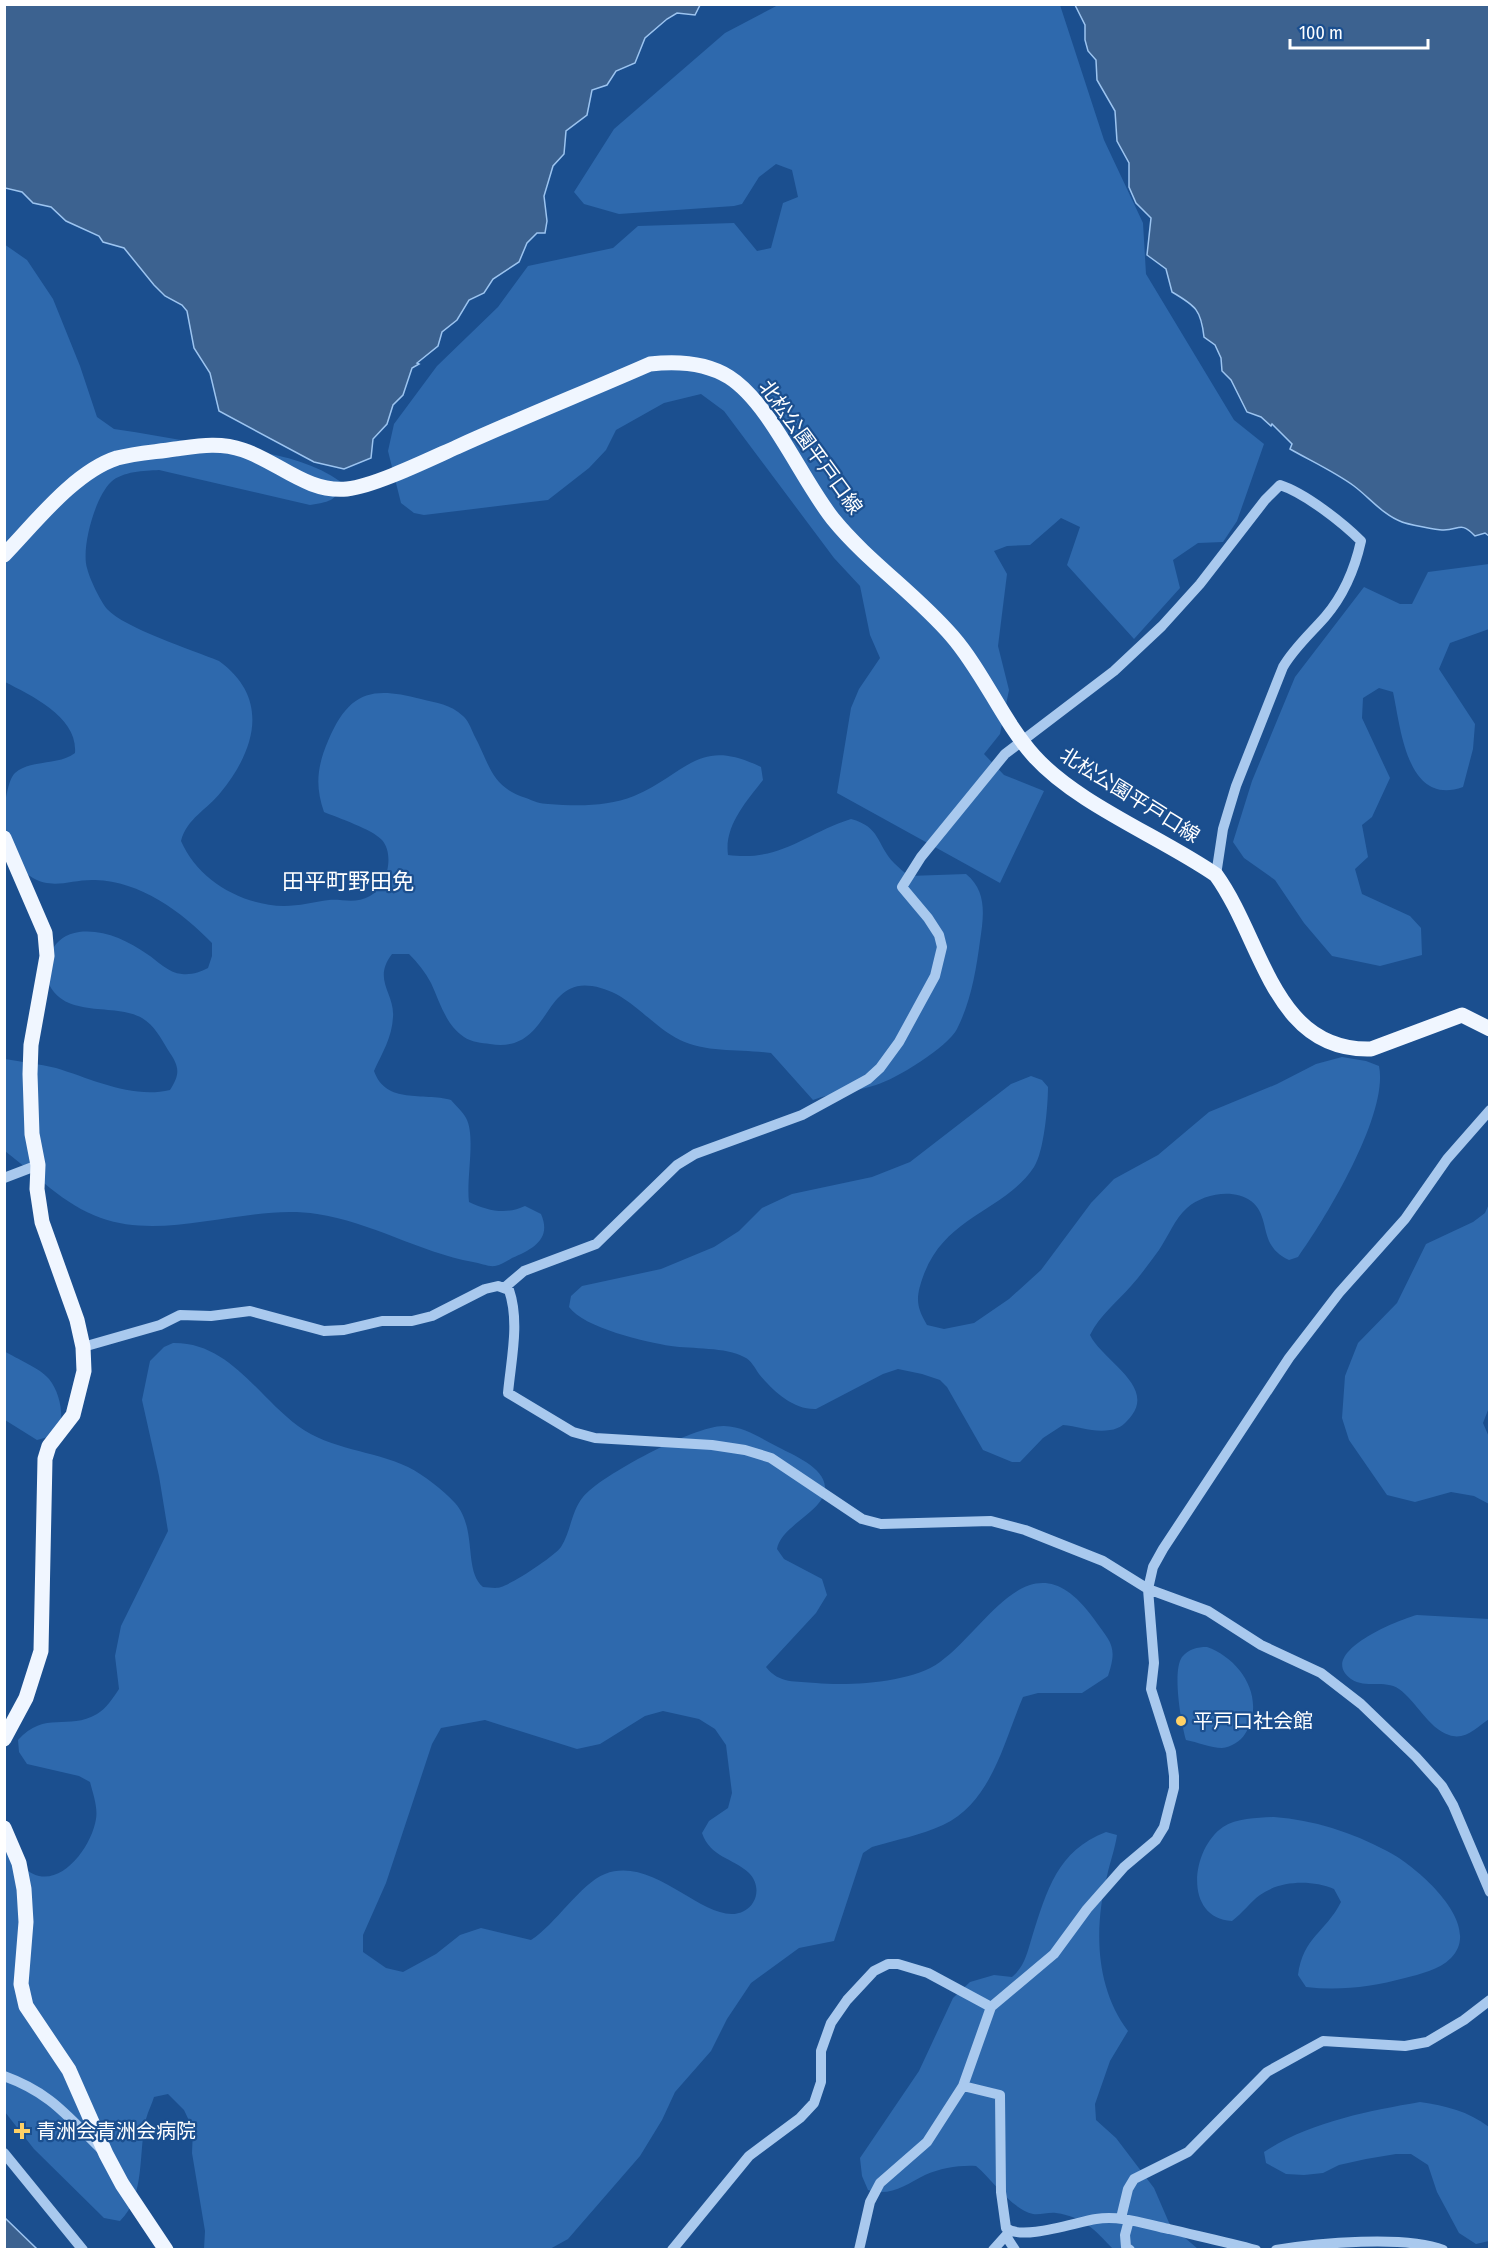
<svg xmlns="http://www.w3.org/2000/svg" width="1494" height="2254" font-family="'Fira Sans Condensed','Noto Sans JP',sans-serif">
<rect width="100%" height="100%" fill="#1b4f8f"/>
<path fill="#2e69ad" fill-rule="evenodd" d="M 780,4 L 1060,5 L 1104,140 L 1143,223 L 1146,274 L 1234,420 L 1264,444 L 1237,521 L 1223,542 L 1198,543 L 1173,560 L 1180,588 L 1134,639 L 1067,565 L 1080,527 L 1061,518 L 1030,545 L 1007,546 L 994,551 L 1007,574 L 998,646 L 1009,690 L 1000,734 L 984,754 L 1004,775 L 1044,791 L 1000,883 L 837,793 L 851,708 L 859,689 L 880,658 L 870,635 L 860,586 L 834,558 L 724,411 L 701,394 L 664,403 L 616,430 L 606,450 L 589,468 L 548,500 L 424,515 L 414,513 L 401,503 L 388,451 L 394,424 L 437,366 L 498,307 L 528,266 L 613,248 L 638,226 L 734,223 L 757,251 L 771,248 L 783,203 L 798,197 L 792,170 L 776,164 L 759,177 L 742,204 L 734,206 L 619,214 L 584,204 L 574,192 L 614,129 L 725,33 Z
M 4,244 L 27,260 L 53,299 L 80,366 L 97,417 L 114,429 C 143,433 172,439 201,443 C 247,450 302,454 341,482 C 338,502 327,502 310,505 L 159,470 C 144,471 123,471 111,482 C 95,497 81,548 87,568 C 90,580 100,600 107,609 C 124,628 193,650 219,661 C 270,698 256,749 221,792 C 207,810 187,818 181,841 C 198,880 241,905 284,906 C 299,906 314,902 329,900 C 343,899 356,904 370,896 C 387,887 395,855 382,840 C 372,829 338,818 324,812 C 315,786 317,767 328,741 C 349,691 372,686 421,699 C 437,703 450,704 463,716 C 468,720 471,728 474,735 C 490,765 491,787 526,798 C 533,801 541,804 548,804 C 576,806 607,807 634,796 C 688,773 698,736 761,767 L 763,780 C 746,802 724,826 728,855 C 781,862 804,834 851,819 C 881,827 876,844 894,863 C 899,868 904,872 909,876 L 966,874 C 987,891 984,915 980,941 C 976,971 971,1001 957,1029 C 948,1047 896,1079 876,1085 C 855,1092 834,1092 813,1100 L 771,1053 C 742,1049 706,1053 680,1040 C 648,1024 630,992 592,986 C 541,978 551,1054 490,1044 C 482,1043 471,1042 464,1037 C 445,1024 440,1002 431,983 C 425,972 418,963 409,954 L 392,954 C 372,980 395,993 393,1017 C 392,1038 382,1053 374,1071 C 386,1105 423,1092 451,1100 C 456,1106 463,1112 466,1118 C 476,1136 466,1178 469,1202 C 488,1211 506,1215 525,1206 L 541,1214 C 552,1239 533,1249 512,1258 C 507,1261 501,1265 495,1266 C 489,1267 480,1263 473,1262 C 419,1252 371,1222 317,1214 C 248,1203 168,1242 101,1218 C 64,1205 35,1174 5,1151 L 5,1059 C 21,1062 39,1064 56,1068 C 92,1079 132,1099 170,1090 C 181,1073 179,1066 168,1050 C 161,1038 154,1025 142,1018 C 115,1002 64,1020 48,982 C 43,973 46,961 51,952 C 57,940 66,934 79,932 C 103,929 127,940 147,954 C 158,961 168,973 182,974 C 192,975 200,972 208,968 L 212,956 L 212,943 C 182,912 140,881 95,880 C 72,879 54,890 33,878 C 19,870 9,859 5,843 C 1,830 5,782 15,773 C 31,759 58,766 75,753 C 78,717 32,696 5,682 Z
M 1489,564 L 1489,629 L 1450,643 L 1439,669 L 1475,724 L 1473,749 L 1463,787 C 1407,807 1401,729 1393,692 L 1379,688 L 1363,698 L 1362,718 L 1390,778 L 1372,817 L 1362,825 L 1368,857 L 1355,869 L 1362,894 L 1410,916 L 1421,928 L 1422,955 L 1380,966 L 1332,956 L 1304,923 L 1275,880 L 1244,858 L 1233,842 L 1252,781 L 1295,677 L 1364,587 L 1400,604 L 1412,604 L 1428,572 Z
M 1342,1057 L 1366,1061 L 1379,1066 C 1389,1114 1326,1218 1298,1257 L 1289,1260 C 1257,1246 1272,1217 1251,1201 C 1233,1188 1203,1194 1187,1208 C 1175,1218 1168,1237 1159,1250 C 1150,1262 1141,1275 1131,1286 C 1116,1303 1100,1315 1090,1335 C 1102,1360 1154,1385 1132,1415 C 1126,1423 1120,1429 1110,1430 C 1094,1433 1078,1426 1063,1425 L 1043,1438 L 1020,1462 L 1012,1462 L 983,1450 L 947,1387 L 940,1380 L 922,1374 L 898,1369 L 883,1374 L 816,1409 C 793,1410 773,1391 759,1374 C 755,1368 751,1360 744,1357 C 726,1347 692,1349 671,1346 C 646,1342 584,1328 569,1307 L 571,1296 L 582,1286 L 661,1269 L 714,1247 L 739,1231 L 762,1208 L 792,1194 L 872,1177 L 910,1162 L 1011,1084 L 1031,1076 L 1042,1080 L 1048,1087 C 1048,1106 1044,1152 1034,1167 C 1005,1211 947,1215 924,1274 C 916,1296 915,1305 927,1325 L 944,1329 L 974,1323 L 1009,1299 L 1041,1270 L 1091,1203 L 1114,1179 L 1158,1155 L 1209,1112 L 1277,1084 L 1316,1064 Z
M 1489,1204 L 1490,1405 L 1483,1423 L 1489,1437 L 1489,1504 L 1474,1496 L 1451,1492 L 1415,1502 L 1387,1495 L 1349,1440 L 1342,1418 L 1345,1376 L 1358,1343 L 1397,1303 L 1426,1244 L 1473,1222 L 1485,1213 Z
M 173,1343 C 229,1342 257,1396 298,1426 C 331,1450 372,1450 408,1467 C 424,1475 443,1490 455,1503 C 478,1529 463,1570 483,1587 C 488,1587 496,1589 501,1587 C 512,1584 555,1556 561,1547 C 571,1531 571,1512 583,1497 C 601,1475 696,1425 724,1426 C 746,1427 760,1438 778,1447 C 793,1455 824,1467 825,1487 C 827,1510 781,1525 777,1549 L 784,1559 L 822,1579 L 827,1595 L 816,1613 L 766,1667 C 779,1684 796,1681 816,1683 C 849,1686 912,1683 940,1662 C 990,1625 1032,1532 1094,1619 C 1111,1643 1118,1646 1108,1676 L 1082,1693 L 1038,1693 L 1023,1697 C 1004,1741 992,1802 943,1825 C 921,1835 896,1840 872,1847 L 863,1853 L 834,1941 L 799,1948 L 751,1983 L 727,2019 L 711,2051 L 675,2092 L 662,2120 L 640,2156 L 568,2239 L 550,2249 L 204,2249 L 205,2231 L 192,2153 L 193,2129 L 184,2110 L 168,2094 L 154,2097 C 152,2104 148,2111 146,2119 C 138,2151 146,2196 120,2221 L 104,2218 L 34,2149 L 5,2112 L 4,1833 C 10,1843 14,1858 22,1866 C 54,1898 91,1850 96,1819 C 98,1807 93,1794 90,1782 L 79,1776 L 27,1764 L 19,1752 L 18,1740 C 45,1710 68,1731 97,1714 C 106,1709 113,1698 119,1689 L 115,1656 L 121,1626 L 168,1531 L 159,1476 L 142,1400 L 150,1361 L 164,1347 ZM 663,1711 L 699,1719 L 715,1729 L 726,1745 L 732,1793 L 728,1808 L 709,1821 L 702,1833 C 710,1857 733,1858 749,1873 C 761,1885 758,1904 744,1911 C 709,1930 656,1854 605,1874 C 581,1883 555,1925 531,1940 L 481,1928 L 460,1935 L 436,1954 L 403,1972 L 386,1968 L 363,1952 L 363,1935 L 386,1883 L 432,1744 L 441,1728 L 485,1720 L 577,1749 L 600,1744 L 645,1716 Z
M 4,1351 C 17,1359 40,1368 49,1379 C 61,1394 64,1417 59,1434 L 37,1440 L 5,1420 Z
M 1417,1615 L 1489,1619 L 1489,1719 C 1477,1727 1465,1741 1449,1735 C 1428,1728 1417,1702 1399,1689 C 1384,1679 1366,1689 1351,1679 C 1315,1653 1400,1619 1417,1615 Z
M 1207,1647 C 1241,1659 1267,1699 1245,1734 C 1241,1741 1231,1747 1222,1748 C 1211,1748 1197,1742 1186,1740 C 1181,1723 1172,1671 1182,1657 C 1189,1649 1197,1647 1207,1647 Z
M 1274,1817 C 1314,1820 1351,1832 1387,1851 C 1415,1865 1485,1924 1451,1958 C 1439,1970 1420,1974 1405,1978 C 1372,1987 1339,1991 1306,1987 L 1298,1975 C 1303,1937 1326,1932 1341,1902 L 1334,1889 C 1312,1880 1281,1880 1260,1895 C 1250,1902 1243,1913 1232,1921 C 1183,1918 1191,1849 1223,1827 C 1237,1818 1258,1818 1274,1817 Z
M 1106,1832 L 1117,1835 C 1115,1849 1110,1862 1107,1876 C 1094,1928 1095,1987 1128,2031 L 1110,2061 L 1095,2104 L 1096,2120 L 1116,2138 L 1154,2188 L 1170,2225 L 1198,2249 L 1113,2249 C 1095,2230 1084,2217 1056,2213 C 1049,2212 1040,2215 1033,2214 C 1010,2208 994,2181 976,2166 C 960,2165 941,2168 925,2175 C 905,2185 891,2197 868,2190 L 862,2176 L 860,2158 L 919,2071 L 953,1998 L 970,1982 L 994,1975 L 1012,1977 C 1025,1966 1027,1953 1032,1937 C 1047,1890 1057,1851 1106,1832 Z
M 1420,2102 C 1446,2106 1468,2111 1489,2127 L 1489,2241 L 1476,2244 L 1459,2233 L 1437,2192 L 1428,2165 L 1411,2154 L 1396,2154 L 1366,2159 L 1339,2165 L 1323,2173 L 1304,2175 L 1286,2174 L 1266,2163 L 1264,2152 C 1310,2122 1368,2111 1420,2102 Z"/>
<path fill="#3c6290" stroke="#9cc4f0" stroke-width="1.5" d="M 5,4 L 700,4 L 700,5 L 695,15 L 677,13 L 667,19 L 645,38 L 635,63 L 616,71 L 607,85 L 592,90 L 587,115 L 566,131 L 564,154 L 553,166 L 544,196 L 547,221 L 545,233 L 537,233 L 527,243 L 519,262 L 493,279 L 484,293 L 469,300 L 457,320 L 442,332 L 438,346 L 417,363 L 419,364 L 412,368 L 403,395 L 393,405 L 387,424 L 373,439 L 371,458 L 344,469 L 314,462 L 219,411 L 210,373 L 194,348 L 187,311 L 182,305 L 165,296 L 154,285 L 124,248 L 103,242 L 99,236 L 66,221 L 51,207 L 33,203 L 22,192 L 5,188 Z
M 1075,5 L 1489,5 L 1489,536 L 1485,533 L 1475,536 C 1460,520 1459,531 1442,530 C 1438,530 1406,524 1402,522 C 1383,515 1370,498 1354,486 C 1335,472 1311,461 1290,449 L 1292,444 L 1272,424 L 1271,426 L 1261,417 L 1247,412 L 1231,380 L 1222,371 L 1221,358 L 1215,345 L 1204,337 C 1201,310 1196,306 1172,292 L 1166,269 L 1147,255 L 1151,218 L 1136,203 L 1129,187 L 1129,163 L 1117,141 L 1115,111 L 1097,80 L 1096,60 L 1088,51 L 1085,40 L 1085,25 Z
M 4,2218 L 5,2218 L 37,2249 L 5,2249 Z"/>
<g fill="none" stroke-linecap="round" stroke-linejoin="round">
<path stroke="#a9c9ee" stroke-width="10" d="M 4,1178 L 38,1165
M 504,1288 L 524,1271 L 596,1244 L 677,1165 L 695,1154 L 802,1115 L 868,1079 L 880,1068 L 899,1042 L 935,976 L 942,947 L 939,935 L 928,918 L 902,887 L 921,857 L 1005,754 L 1114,671 L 1162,626 L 1200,584 L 1265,500 L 1280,485 C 1305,493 1343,523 1361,541 C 1355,568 1343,596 1325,617 C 1310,634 1294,648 1283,667 L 1236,786 L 1223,829 L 1216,875
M 83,1347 L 160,1325 L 180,1315 L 211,1316 L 250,1311 L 324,1331 L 344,1330 L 382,1321 L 412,1321 L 432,1316 L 485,1289 L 498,1286 L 509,1290 C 520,1322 511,1360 508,1393 L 573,1432 L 595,1438 L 712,1445 L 745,1450 L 771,1458 L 862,1519 L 881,1524 L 991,1521 L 1025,1530 L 1103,1561 L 1148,1589 L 1208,1611 L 1261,1645 L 1321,1673 L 1361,1704 L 1416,1757 L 1442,1786 L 1453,1805 L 1490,1892
M 4,2076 C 51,2093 67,2116 101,2149
M 963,2086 L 1000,2095 L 1001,2192 L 1006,2228 C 1022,2241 1076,2222 1096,2219 C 1121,2215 1145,2224 1169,2229 C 1198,2236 1227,2242 1256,2250
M 4,2153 L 83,2250
M 1121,2218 L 1128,2189 L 1134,2179 L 1188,2152 L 1267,2072 L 1323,2041 L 1405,2046 L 1427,2042 L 1464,2020 L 1490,2000
M 1129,2220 L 1125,2235 L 1126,2247 L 1130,2250
M 1006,2236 L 1015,2250
M 672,2250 L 749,2156 L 800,2118 L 814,2103 L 821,2082 L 821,2051 L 831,2023 L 847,2000 L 874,1971 L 888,1964 L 898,1964 L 928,1973 L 991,2007
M 859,2250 L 870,2202 L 880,2183 L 927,2142 L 963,2086 L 991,2007 L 1054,1954 L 1087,1909 L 1124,1867 L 1156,1840 L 1164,1827 L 1174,1788 L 1174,1776 L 1171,1752 L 1151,1689 L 1154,1663 L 1148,1589 L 1153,1567 L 1163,1549 L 1289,1358 L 1339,1293 L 1405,1219 L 1447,1159 L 1490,1110
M 993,2250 L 1010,2231
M 1276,2250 C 1317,2243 1406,2235 1443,2250"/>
<path stroke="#f0f6ff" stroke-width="15" d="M 4,555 C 35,523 74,472 117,458 C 136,453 156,452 175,449 C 198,446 220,442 243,450 C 279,462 307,493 347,489 C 375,486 430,459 457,447 C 521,418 586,392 650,364 C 677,361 705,362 729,377 C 770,403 801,479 833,519 C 868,562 916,594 952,636 C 984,673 1002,720 1034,756 C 1077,804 1161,837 1216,875 C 1263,940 1273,1052 1371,1049 L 1462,1015 L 1490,1029
M 4,838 L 45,933 L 47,956 L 31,1045 L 30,1074 L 32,1134 L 38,1165 L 37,1189 L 42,1222 L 77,1320 L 83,1347 L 84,1371 L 73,1415 L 49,1446 L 45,1459 L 41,1651 L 26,1698 L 4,1739
M 4,1828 L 19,1863 L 24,1889 L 26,1922 L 21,1984 L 26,2006 L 69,2070 L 106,2154 L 122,2184 L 166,2250"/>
</g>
<g fill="#ffd166" stroke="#1b4f8f" stroke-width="2">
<circle cx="1181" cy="1721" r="6"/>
<path d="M19 2122h6v6h6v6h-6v6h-6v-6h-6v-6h6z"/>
</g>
<g text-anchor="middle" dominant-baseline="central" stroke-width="4.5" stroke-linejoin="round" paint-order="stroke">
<g font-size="20" fill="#fff" stroke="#1b4f8f">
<text transform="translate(811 447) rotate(54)">北松公園平戸口線</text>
<text transform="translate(1130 795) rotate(32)">北松公園平戸口線</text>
</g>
<g font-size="20" fill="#fff" stroke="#1b4f8f" text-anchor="start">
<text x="1193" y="1721">平戸口社会館</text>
<text x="36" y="2131">青洲会青洲会病院</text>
</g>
<g font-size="22" fill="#fff" stroke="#1b4f8f">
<text x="348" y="881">田平町野田免</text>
</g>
</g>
<rect width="1494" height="2254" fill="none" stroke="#ffffff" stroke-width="12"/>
<path d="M1290 39v9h138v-9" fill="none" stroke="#ffffff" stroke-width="3"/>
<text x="1299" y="39" font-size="18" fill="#ffffff" stroke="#1b4f8f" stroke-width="4.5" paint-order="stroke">100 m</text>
</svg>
